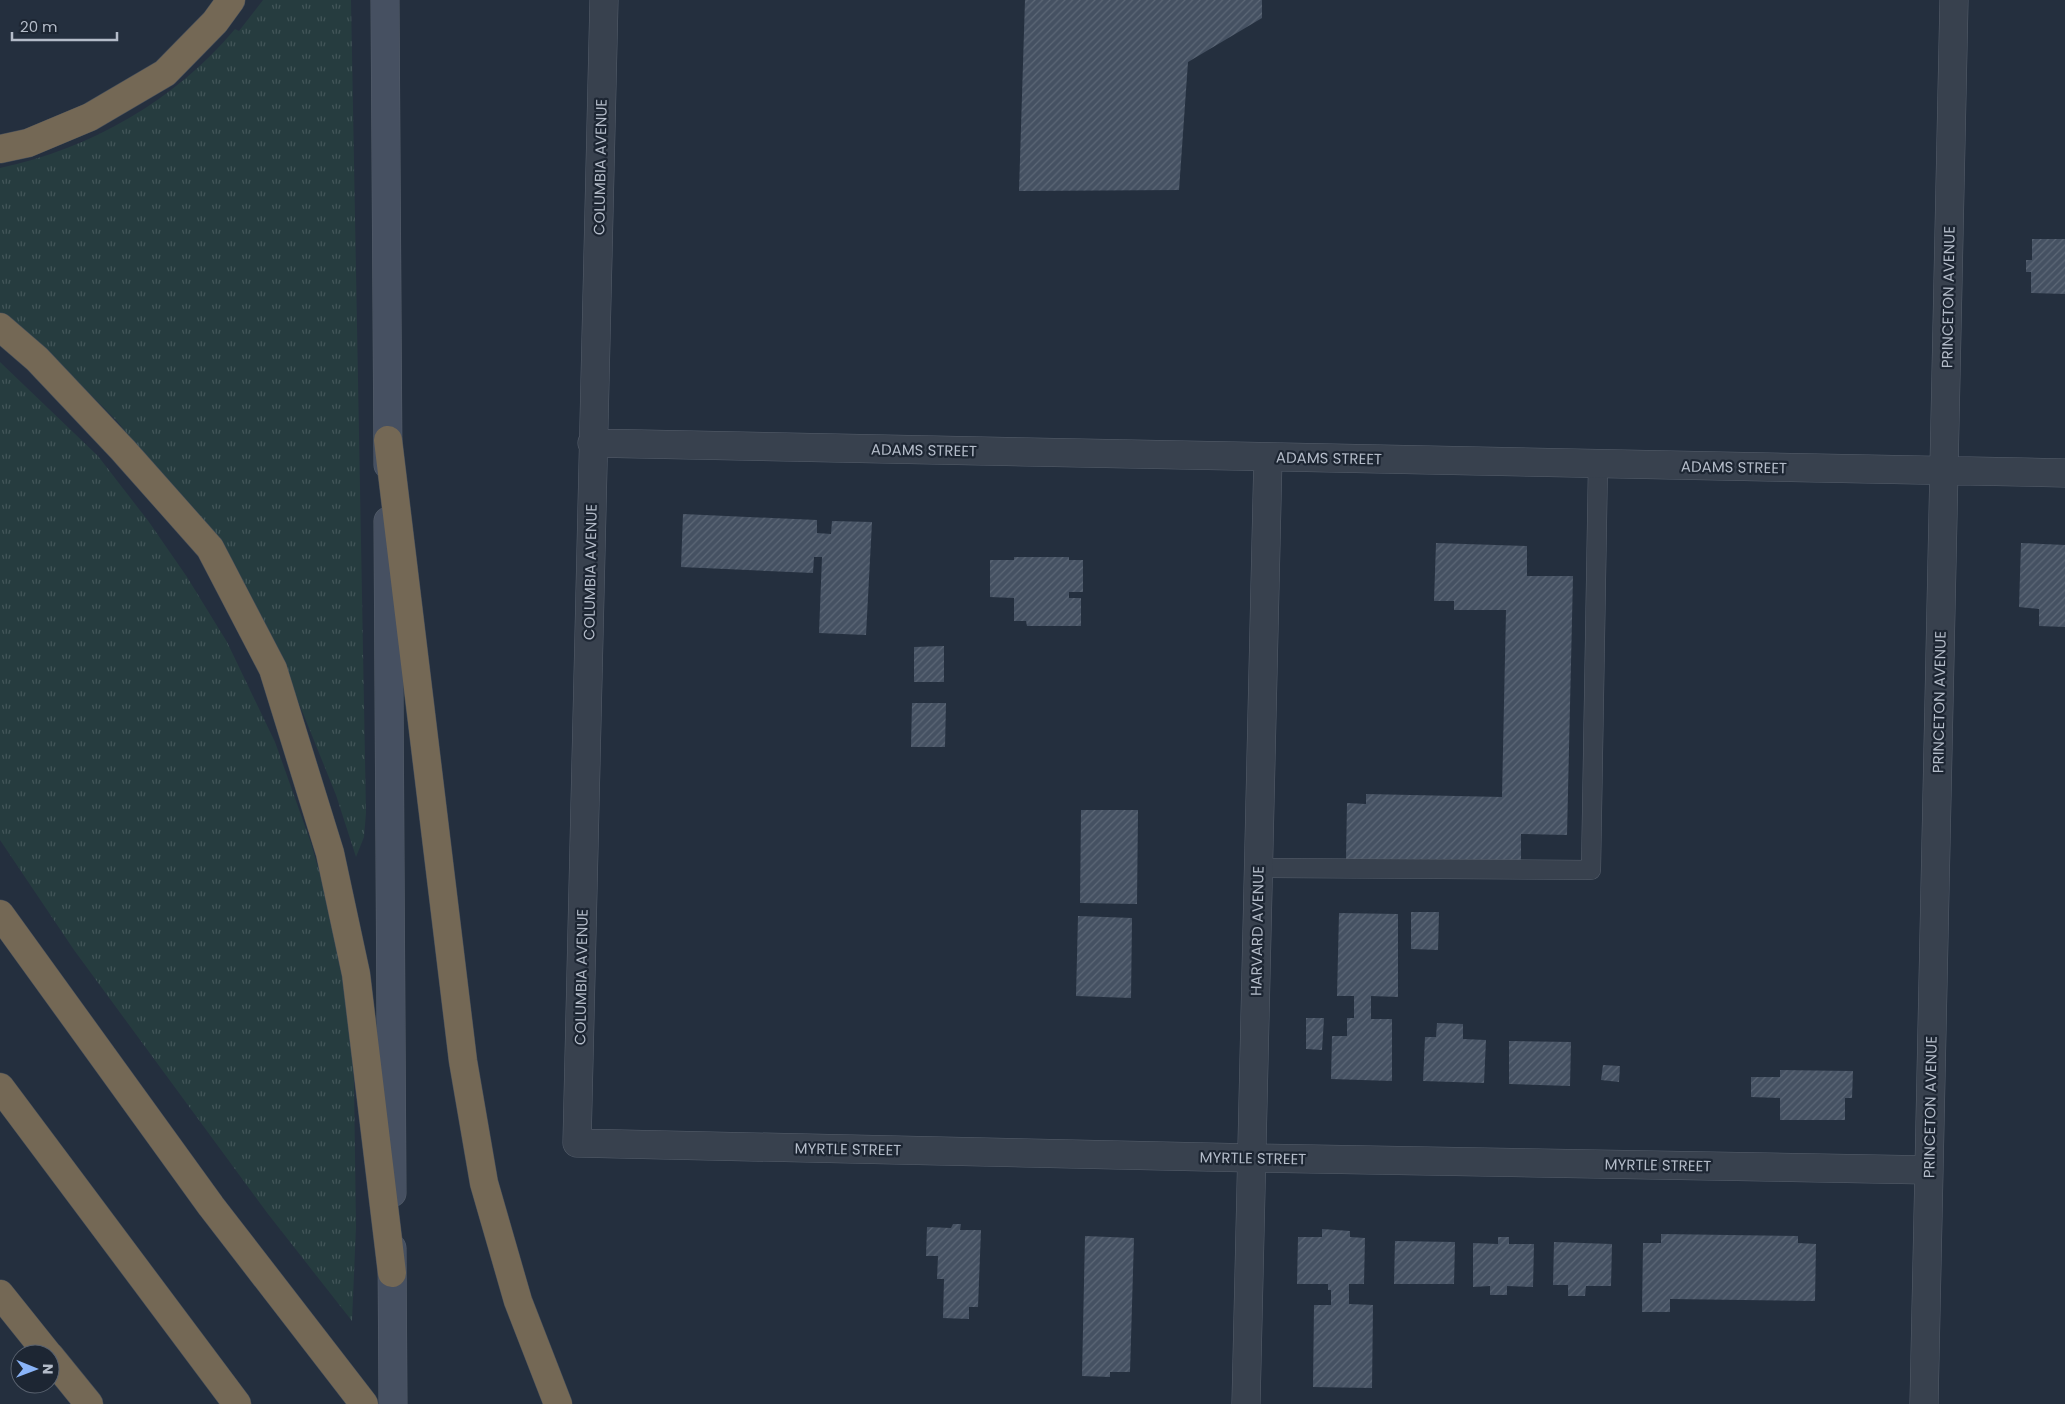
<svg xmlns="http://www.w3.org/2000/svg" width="2065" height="1404" font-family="Poppins,sans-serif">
<defs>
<pattern id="grass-tufts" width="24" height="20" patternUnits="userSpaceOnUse" patternTransform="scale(1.25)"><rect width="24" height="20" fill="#263c3f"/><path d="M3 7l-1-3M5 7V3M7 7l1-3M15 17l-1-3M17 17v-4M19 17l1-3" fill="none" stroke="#435659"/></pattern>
<pattern id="building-hatch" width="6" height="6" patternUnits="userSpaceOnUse" patternTransform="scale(1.25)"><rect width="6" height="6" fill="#455162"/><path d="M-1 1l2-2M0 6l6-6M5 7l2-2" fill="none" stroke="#5d6877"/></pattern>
</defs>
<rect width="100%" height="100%" fill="#242f3e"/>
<path fill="url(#grass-tufts)" d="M 263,0 L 351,0 L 366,813 L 364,837 L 356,857 L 336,795 L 292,686 L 194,517 L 117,421 L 43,347 L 0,314 L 0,168 C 90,149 176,100 235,29 L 239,31 Z
M 0,362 L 98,456 L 149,522 L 187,577 L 227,642 L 275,742 L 311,843 L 335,927 L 350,1022 L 354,1083 L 356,1227 L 352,1321 L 268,1214 L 74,950 L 0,840 Z"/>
<path fill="url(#building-hatch)" d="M 1025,0 L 1262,0 L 1262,18 L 1188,62 L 1179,190 L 1019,191 Z
M 2032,239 L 2065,239 L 2065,294 L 2031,293 L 2031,272 L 2026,272 L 2026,260 L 2032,260 Z
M 683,514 L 817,520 L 817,533 L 831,534 L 832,521 L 872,522 L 866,635 L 819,633 L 822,557 L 814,557 L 813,573 L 681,567 Z
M 1436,543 L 1527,546 L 1527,576 L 1573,576 L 1567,835 L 1521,834 L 1521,862 L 1346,859 L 1347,803 L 1366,804 L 1366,794 L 1502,797 L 1506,610 L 1454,610 L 1454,601 L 1434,601 Z
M 2021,543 L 2065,545 L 2065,627 L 2039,626 L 2039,609 L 2019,607 Z
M 1014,557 L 1069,557 L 1069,560 L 1083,560 L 1083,592 L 1069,592 L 1069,598 L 1081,598 L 1081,626 L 1027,626 L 1026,621 L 1014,621 L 1014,598 L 990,597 L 990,560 L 1014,560 Z
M 944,646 L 944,682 L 914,682 L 914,647 Z
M 912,703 L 946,703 L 945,747 L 911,747 Z
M 1081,810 L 1138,810 L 1137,904 L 1080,903 Z
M 1411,912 L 1439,912 L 1438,950 L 1411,949 Z
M 1339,913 L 1398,914 L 1398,997 L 1371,996 L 1371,1019 L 1392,1019 L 1392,1081 L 1331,1079 L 1332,1036 L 1347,1036 L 1347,1018 L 1354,1018 L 1354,996 L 1337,996 Z
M 1078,916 L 1132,918 L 1131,998 L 1076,996 Z
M 1306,1018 L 1324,1018 L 1322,1050 L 1306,1049 Z
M 1437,1023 L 1463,1024 L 1463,1039 L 1486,1040 L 1484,1083 L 1423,1081 L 1425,1037 L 1436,1037 Z
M 1509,1041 L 1571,1042 L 1570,1086 L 1509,1084 Z
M 1603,1065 L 1620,1066 L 1619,1082 L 1601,1080 Z
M 1780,1070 L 1853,1071 L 1852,1098 L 1845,1098 L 1845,1120 L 1780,1120 L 1780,1098 L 1751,1097 L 1751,1077 L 1780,1077 Z
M 953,1224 L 961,1224 L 960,1230 L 981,1230 L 978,1307 L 969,1307 L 969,1319 L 943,1318 L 944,1279 L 937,1279 L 938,1256 L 926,1256 L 927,1227 L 951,1228 Z
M 1322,1229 L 1350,1231 L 1350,1237 L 1365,1238 L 1364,1284 L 1349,1284 L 1349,1304 L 1373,1305 L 1372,1388 L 1313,1387 L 1314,1305 L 1331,1305 L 1331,1290 L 1328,1290 L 1328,1284 L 1297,1284 L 1298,1237 L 1322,1237 Z
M 1661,1234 L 1798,1236 L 1798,1243 L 1816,1244 L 1815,1301 L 1670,1299 L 1670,1312 L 1642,1312 L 1643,1243 L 1661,1243 Z
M 1085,1236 L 1134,1238 L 1130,1372 L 1110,1372 L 1110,1377 L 1082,1376 Z
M 1498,1237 L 1509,1237 L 1509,1244 L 1534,1244 L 1533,1287 L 1507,1286 L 1507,1295 L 1490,1295 L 1490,1286 L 1473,1287 L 1473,1243 L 1498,1244 Z
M 1395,1241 L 1455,1242 L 1454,1284 L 1394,1284 Z
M 1554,1242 L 1612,1244 L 1611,1286 L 1586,1286 L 1585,1296 L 1568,1296 L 1568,1285 L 1553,1285 Z"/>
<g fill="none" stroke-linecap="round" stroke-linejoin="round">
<defs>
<path id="lane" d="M 1258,868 L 1591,870 L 1598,464"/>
<path id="street" d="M 604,0 L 577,1143 L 1252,1158 L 1929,1170
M 592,443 L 2065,473
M 1246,1404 L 1268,457
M 1924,1404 L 1954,0"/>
<path id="secondary" d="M 385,0 L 388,465
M 388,521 L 392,1193
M 392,1248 L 393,1404"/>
<path id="highway" d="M 0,149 L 28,143 L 90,117 L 165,73 L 215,22 L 231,0
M 0,327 L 37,359 L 123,450 L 210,548 L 273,669 L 330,853 L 356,974 L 392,1273
M 388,440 L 463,1061 L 484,1183 L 518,1301 L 558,1404
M 0,914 L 211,1206 L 364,1404
M 0,1087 L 237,1404
M 0,1294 L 48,1354
M 50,1356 L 89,1404"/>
</defs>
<use href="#lane" stroke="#565f6c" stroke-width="20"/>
<use href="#street" stroke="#565f6c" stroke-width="29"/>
<use href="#secondary" stroke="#565f6c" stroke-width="29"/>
<use href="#highway" stroke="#434c59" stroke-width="29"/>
<use href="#lane" stroke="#38414e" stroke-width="19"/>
<use href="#street" stroke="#38414e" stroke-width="28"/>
<use href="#secondary" stroke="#465061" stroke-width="28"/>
<use href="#highway" stroke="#746855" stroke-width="28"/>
</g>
<g text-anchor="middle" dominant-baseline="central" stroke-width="4.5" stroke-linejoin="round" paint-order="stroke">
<g font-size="15" fill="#b4bcc9" stroke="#1d2633">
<text transform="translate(600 167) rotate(-89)">COLUMBIA AVENUE</text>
<text transform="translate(1948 297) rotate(-89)">PRINCETON AVENUE</text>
<text transform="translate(924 450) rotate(1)">ADAMS STREET</text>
<text transform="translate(1329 458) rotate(1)">ADAMS STREET</text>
<text transform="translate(1734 467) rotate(1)">ADAMS STREET</text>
<text transform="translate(590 572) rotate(-89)">COLUMBIA AVENUE</text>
<text transform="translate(1939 702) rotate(-89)">PRINCETON AVENUE</text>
<text transform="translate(1257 931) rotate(-89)">HARVARD AVENUE</text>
<text transform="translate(581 977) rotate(-89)">COLUMBIA AVENUE</text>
<text transform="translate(1930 1107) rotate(-89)">PRINCETON AVENUE</text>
<text transform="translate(848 1149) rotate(1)">MYRTLE STREET</text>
<text transform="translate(1253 1158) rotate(1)">MYRTLE STREET</text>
<text transform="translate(1658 1165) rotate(1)">MYRTLE STREET</text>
</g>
</g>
<g transform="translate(35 1369) rotate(91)"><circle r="24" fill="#1d2633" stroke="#59626f"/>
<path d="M0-4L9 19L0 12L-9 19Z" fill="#8ab4f8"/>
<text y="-8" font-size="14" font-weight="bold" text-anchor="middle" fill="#b4bcc9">N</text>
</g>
<path d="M12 32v8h105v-8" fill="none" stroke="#b4bcc9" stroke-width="2.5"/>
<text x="20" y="32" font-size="15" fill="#b4bcc9" stroke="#1d2633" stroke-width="4" paint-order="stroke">20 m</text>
</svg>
